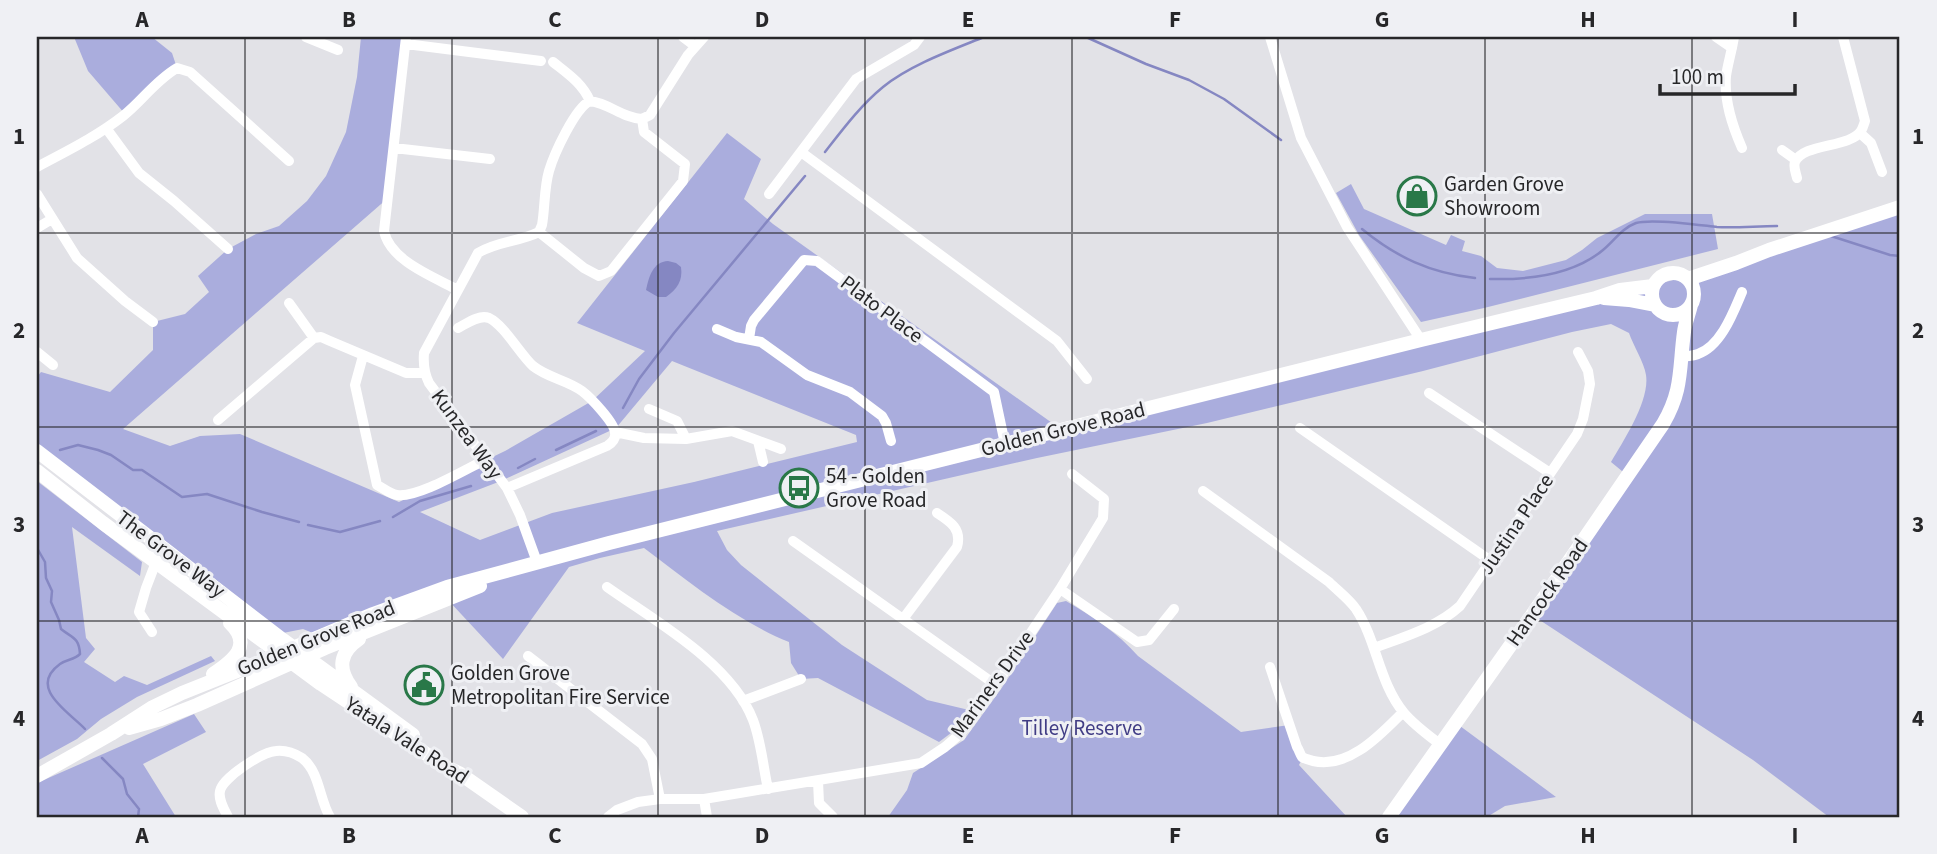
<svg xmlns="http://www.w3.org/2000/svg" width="1937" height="854" font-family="'Source Sans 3',sans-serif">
<rect width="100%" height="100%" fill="#e2e2e7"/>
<path fill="#aaaddd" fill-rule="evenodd" d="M 74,37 L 152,37 L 172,53 L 177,68 L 125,114 L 88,71 Z
M 361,37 L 406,37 L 388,198 L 123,429 L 170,446 L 200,436 L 240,434 L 399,502 L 505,451 L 592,401 L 645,351 L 577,323 L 727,133 L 761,159 L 744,199 L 773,224 L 1062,430 L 1698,274 L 1900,212 L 1900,817 L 1829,817 L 1753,760 L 1532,615 L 1628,476 L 1611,462 C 1624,440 1650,400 1646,375 C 1644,362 1633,345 1629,333 L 1611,324 L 1572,332 L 1423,371 L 1207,423 L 1037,458 L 717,531 L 727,550 L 741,565 L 842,645 L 927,700 L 969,710 L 955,730 L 939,742 L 818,678 L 801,679 L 791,663 L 789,642 C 737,621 689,582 644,548 L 600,558 L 569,567 L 503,659 L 448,600 L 320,636 L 303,629 L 278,634 L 37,450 L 37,377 L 41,372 L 110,392 L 153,350 L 153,322 L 185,314 L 209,292 L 198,276 L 228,249 L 256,234 L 279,226 L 307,201 L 326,176 L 346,132 L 357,77 ZM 672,361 L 856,435 L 857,442 L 694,482 L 552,513 L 480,540 L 420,512 L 501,481 L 616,428 Z
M 1351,184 L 1364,209 L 1446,245 L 1451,235 L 1465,241 L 1462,251 L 1481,256 L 1497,268 L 1523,271 L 1566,260 L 1582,250 L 1597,238 L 1645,214 L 1712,214 L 1718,249 L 1484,308 L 1421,322 L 1359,235 L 1336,193 Z
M 37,481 L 142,562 L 140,576 L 72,527 L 86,638 L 95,649 L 84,662 L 115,682 L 124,676 L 147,685 L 211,656 L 215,661 L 137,697 L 101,719 L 77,739 L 37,761 Z
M 1066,601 C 1092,616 1118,633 1138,656 L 1241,732 L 1289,725 L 1303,757 L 1299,765 L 1347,817 L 888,817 L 907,790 L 913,773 L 964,740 L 1001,689 L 1057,603 Z
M 194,714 L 206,732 L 143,764 L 176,817 L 37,817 L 37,783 Z
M 1456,723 L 1556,797 L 1505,806 L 1487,817 L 1389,817 Z"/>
<path fill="#8587c2" d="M 668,261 L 676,263 L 681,267 C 683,281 677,289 666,297 L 658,297 L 646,290 C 649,276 653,262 668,261 Z"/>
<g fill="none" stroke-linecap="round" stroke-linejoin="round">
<path stroke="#8587c2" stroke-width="2.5" d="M 1086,37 L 1146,64 L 1189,80 L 1224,99 L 1281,140
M 825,152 C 843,129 861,105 883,87 C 910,65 952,50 984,37
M 1362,229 C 1396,257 1430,273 1475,278
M 1831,236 L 1890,255 L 1900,256
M 1490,279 C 1528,280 1573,275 1603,250 C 1614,241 1622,228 1636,223 C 1652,218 1699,225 1717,227 C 1737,228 1757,226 1777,226
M 623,408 L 639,379 L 674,333 L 805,176
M 60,450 L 78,445 L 98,450 L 111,455 L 133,470 L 142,470 L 182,497 L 207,494 L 262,512 L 299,522
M 556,450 L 596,431
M 518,468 L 535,459
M 393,517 L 420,501 L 471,486
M 308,525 L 340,532 L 380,521
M 37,548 L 45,562 L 46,578 L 52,591 L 51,602 L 59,620 L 61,629 C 72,638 79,637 80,654 C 74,660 67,659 60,664 C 27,688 69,712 85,729
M 102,758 L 123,779 L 127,794 L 139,809 L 138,817"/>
<path stroke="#fff" stroke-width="10" d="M 306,37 L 338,50
M 406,37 L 384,231 C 390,261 434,277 458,290
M 683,37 L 695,46
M 1270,37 L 1301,138 L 1347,227 L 1421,340
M 1716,37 L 1732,48
M 1734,37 C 1732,50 1728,63 1726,76 C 1724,101 1732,125 1742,148
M 406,44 L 541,61
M 553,62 C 568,74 582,83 590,101
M 590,101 C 611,104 620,117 642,119 L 644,132 L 685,164 L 683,181 L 611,271 L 599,276 L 584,268 L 539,232 L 542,225 C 545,208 544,188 549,171 C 554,154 575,108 590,101 Z
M 642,119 L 650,115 L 688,55 L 704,37
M 106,128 L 139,173 L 174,201 L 228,249
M 1860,133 L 1871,143 L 1882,172
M 394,148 L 490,159
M 1782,150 L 1796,160
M 801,152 L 1057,341 L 1087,379
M 37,167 C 67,151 96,137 123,116 C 142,101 155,81 177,68 L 190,72 L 289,161
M 1797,178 C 1796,173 1793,167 1795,162 C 1803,143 1850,148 1861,131 C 1863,128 1864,124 1865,121 L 1843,37
M 37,194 L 77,258 L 125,301 L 153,322
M 769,194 L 856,79 L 914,45 L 920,37
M 37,228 L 52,219
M 289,303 L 314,338
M 458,328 C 466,324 479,314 489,318 C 504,325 520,354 533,366 C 548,378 567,380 582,391 C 590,397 615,423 615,433 C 616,439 612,443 607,446 L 507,488
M 717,329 L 736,337 L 761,342 L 807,375 L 850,392 L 882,416 L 886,423 L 891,441
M 749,339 L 751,326 L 754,320 L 804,260 L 817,261 L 994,392 L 1005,444
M 37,352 L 53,365
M 363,356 L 355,385 L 377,485 C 383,488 390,494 397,495 C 418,498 464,470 485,460
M 1681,357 C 1686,356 1693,356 1698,354 C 1721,346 1733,313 1742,292
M 1429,393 L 1550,473
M 649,409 L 677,421 L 686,439
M 218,420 L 314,338 L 321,337 L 330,341 L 406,373 L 424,373
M 1300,428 L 1491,561
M 615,432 L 644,438 L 686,439 L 732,431 L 781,449
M 758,441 L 763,462
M 1203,491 L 1329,582 C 1338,591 1349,599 1356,609 C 1377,641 1379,683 1404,713 C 1414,725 1428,735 1441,745
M 793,541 L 996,685
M 537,562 L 520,515 L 507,488 L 429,383 C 424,373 423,365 424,353 L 478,253 C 497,241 519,242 539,232
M 607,587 C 655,621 731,663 753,720 C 761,741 763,766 768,789
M 1060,589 L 1137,642 L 1149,640 L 1174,609
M 903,619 L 957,547 C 962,529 951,522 937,513
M 152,632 L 139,612 L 146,588 L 156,562
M 1374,648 C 1403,637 1436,628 1460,606 L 1577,434 L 1583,419 L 1590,384 L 1588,371 L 1578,352
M 528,656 L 642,744 L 652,759 L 660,799
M 1270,667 L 1297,747 C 1299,750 1300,754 1302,757 C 1305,759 1310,760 1313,761 C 1349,769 1380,735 1403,712
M 743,701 L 801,679
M 818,781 L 819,803 L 833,817
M 704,799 L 707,817
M 228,817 C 224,809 218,800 220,791 C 222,778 262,752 276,751 C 285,750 294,753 302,758 C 320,772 319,799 330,817
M 608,817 L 617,810 L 638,802 L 660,799 L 704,799 L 921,763 L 945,747 L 960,734 L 996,685 L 1060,589 L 1103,518 L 1104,499 L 1072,474"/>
<path stroke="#fff" stroke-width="14" d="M1652 294a21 21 0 1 1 42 0a21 21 0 1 1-42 0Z
M 1688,279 L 1736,263 L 1769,250 L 1900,207
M 1604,298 L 1629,300 L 1655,305
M 37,451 L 283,640 L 413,735
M 37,471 L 103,523 L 321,684 L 446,767 L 459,773 L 522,817
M 213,674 C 234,660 253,645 230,623
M 351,687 C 337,668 340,652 359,639
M 129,728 L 161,719 L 197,705 L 325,648 L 480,586
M 37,776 L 111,734 L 153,707 L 182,693 L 260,662 L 373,614 L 447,587 L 609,543 L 1421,340 L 1596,298 L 1620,290 L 1653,286
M 1389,817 L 1532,615 L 1663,424 C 1683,390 1679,369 1684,332 C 1685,323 1689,314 1691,305"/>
</g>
<path fill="none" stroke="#272729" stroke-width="2" stroke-opacity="0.55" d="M 245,37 L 245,817M 452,37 L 452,817M 658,37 L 658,817M 865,37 L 865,817M 1072,37 L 1072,817M 1278,37 L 1278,817M 1485,37 L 1485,817M 1692,37 L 1692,817M 37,233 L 1900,233M 37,427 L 1900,427M 37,621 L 1900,621"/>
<defs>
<symbol id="shop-ring" viewBox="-11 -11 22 22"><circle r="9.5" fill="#eff0f4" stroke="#297848" stroke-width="1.5"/><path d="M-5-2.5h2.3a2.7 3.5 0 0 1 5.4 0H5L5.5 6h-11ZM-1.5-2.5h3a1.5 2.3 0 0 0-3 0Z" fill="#297848"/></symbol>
<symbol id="bus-ring" viewBox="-11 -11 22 22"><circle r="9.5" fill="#eff0f4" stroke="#297848" stroke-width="1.5"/><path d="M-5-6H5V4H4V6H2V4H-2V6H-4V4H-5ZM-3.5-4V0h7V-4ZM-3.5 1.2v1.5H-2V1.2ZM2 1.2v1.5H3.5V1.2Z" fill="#297848"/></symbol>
<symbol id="civic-ring" viewBox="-11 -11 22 22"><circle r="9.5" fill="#eff0f4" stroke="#297848" stroke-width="1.5"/><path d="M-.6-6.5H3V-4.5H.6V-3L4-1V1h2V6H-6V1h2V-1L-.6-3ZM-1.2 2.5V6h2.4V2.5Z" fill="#297848"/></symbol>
</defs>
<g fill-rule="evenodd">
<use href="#shop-ring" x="1395" y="174" width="44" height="44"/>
<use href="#bus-ring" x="777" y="466" width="44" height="44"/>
<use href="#civic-ring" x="402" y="663" width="44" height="44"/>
</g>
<g text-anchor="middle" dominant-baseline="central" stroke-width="6" stroke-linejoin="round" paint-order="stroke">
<g font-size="21" fill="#272729" stroke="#eff0f4" text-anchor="start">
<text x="1444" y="184">Garden Grove<tspan x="1444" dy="24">Showroom</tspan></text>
<text x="826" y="476">54 - Golden<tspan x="826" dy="24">Grove Road</tspan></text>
<text x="451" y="673">Golden Grove<tspan x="451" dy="24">Metropolitan Fire Service</tspan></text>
</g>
<g font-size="21" fill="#272729" stroke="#eff0f4">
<text transform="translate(882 309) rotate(37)">Plato Place</text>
<text transform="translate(1063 429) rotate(-14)">Golden Grove Road</text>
<text transform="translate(467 434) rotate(54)">Kunzea Way</text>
<text transform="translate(1516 524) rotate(-56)">Justina Place</text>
<text transform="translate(171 554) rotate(37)">The Grove Way</text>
<text transform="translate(1547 592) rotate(-55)">Hancock Road</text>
<text transform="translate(316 638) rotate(-22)">Golden Grove Road</text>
<text transform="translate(992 684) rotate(-54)">Mariners Drive</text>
<text transform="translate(407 740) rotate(33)">Yatala Vale Road</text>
</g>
<g font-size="21" fill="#413d85" stroke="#eff0f4">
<text x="1082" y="728">Tilley Reserve</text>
</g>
</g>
<rect width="1937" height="854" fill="none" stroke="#eff0f4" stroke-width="77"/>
<path d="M1660 84v10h135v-10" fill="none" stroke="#272729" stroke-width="3.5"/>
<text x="1671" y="84" font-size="21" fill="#272729" stroke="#eff0f4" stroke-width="5" paint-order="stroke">100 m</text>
<rect x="38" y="38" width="1860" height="778" fill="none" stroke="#272729" stroke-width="2.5"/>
<g font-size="23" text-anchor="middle" font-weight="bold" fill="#272729">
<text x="142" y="27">A</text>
<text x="349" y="27">B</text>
<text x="555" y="27">C</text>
<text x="762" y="27">D</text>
<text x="968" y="27">E</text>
<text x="1175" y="27">F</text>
<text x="1382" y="27">G</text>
<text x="1588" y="27">H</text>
<text x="1795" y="27">I</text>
<text x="19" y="144">1</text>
<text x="1918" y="144">1</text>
<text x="19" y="338">2</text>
<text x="1918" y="338">2</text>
<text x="19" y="532">3</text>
<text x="1918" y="532">3</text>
<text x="19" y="726">4</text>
<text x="1918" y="726">4</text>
<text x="142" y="843">A</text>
<text x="349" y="843">B</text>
<text x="555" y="843">C</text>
<text x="762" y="843">D</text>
<text x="968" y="843">E</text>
<text x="1175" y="843">F</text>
<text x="1382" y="843">G</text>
<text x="1588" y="843">H</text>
<text x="1795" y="843">I</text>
</g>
</svg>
